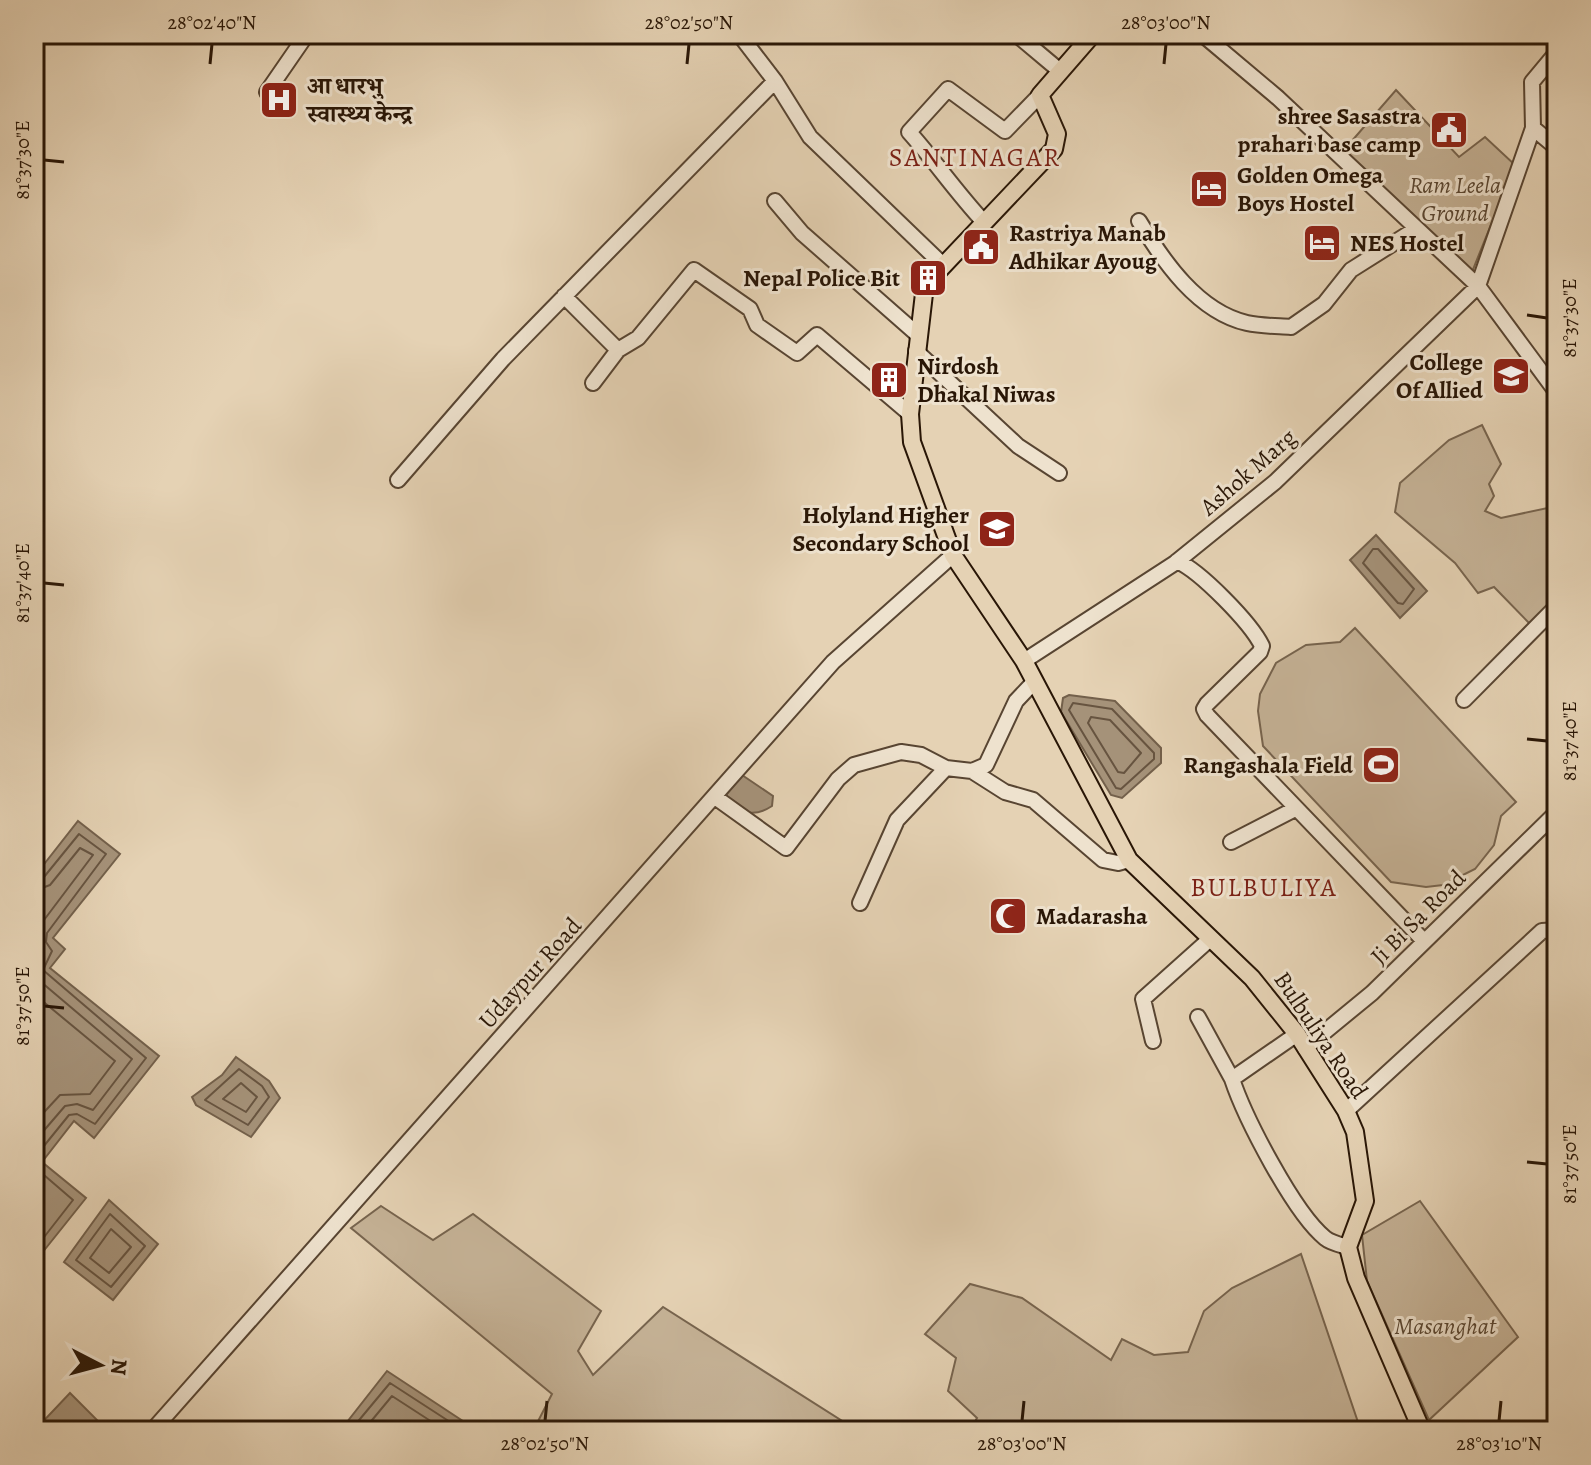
<svg xmlns="http://www.w3.org/2000/svg" width="1591" height="1465" font-family="Alegreya,'Noto Serif Devanagari',serif">
<rect width="100%" height="100%" fill="#e5d2b4"/>
<filter id="stains"><feTurbulence type="fractalNoise" baseFrequency=".0025" numOctaves="4"/><feColorMatrix values="0 0 0 0 .2 0 0 0 0 .09 0 0 0 0 .02 0 0 0 .5 -.17"/></filter>
<radialGradient id="worn" r=".72"><stop offset=".6" stop-color="#630" stop-opacity="0"/><stop offset="1" stop-color="#630" stop-opacity=".3"/></radialGradient>
<path fill="#c5b296" stroke="#77644e" stroke-width="2" d="M 1396,90 L 1459,157 L 1485,137 L 1515,165 L 1472,272 L 1344,150 Z
M 1482,425 L 1501,464 L 1489,484 L 1494,496 L 1485,511 L 1501,518 L 1557,506 L 1557,596 L 1530,624 L 1494,587 L 1478,593 L 1455,563 L 1395,512 L 1400,483 L 1449,440 Z
M 1355,628 L 1516,802 L 1501,816 L 1494,845 L 1475,869 L 1443,885 L 1426,887 L 1391,882 L 1263,746 L 1258,711 L 1260,694 L 1276,663 L 1306,645 L 1340,642 Z
M 1420,1201 L 1518,1337 L 1429,1420 L 1367,1281 L 1362,1235 Z
M 381,1206 L 433,1240 L 473,1214 L 601,1311 L 578,1351 L 593,1375 L 663,1307 L 858,1431 L 533,1431 L 552,1394 L 351,1228 Z
M 1301,1254 L 1361,1431 L 970,1431 L 977,1418 L 948,1391 L 956,1358 L 925,1334 L 970,1284 L 1022,1298 L 1111,1360 L 1122,1339 L 1154,1355 L 1188,1352 L 1204,1311 L 1232,1288 Z"/>
<path fill="#a59279" stroke="#73604b" stroke-width="2" d="M 1376,535 L 1427,591 L 1400,618 L 1350,560 Z
M 1069,695 L 1115,701 L 1161,748 L 1161,763 L 1122,798 L 1111,795 L 1061,712 L 1063,698 Z
M 742,775 L 773,796 L 772,806 C 754,818 737,814 726,795 Z
M 78,821 L 120,854 L 53,938 L 65,949 L 50,968 L 159,1056 L 94,1138 L 74,1121 L 42,1162 L 86,1198 L 34,1263 L 34,877 Z
M 236,1057 L 269,1081 L 280,1098 L 251,1137 L 196,1105 L 192,1097 L 222,1075 Z
M 109,1200 L 158,1244 L 113,1300 L 64,1262 Z
M 387,1371 L 478,1431 L 340,1431 Z
M 70,1393 L 101,1424 L 96,1431 L 34,1431 Z"/>
<g fill="none" stroke-linecap="round" stroke-linejoin="round">
<path stroke="#675440" stroke-width="2" d="M 1373,549 L 1378,549 L 1414,589 L 1403,604 L 1398,603 L 1363,563 Z
M 1073,703 L 1112,709 L 1154,753 L 1154,759 L 1121,789 L 1116,788 L 1069,710 Z
M 1091,717 L 1110,720 L 1141,753 L 1124,773 L 1118,772 L 1088,723 Z
M 34,881 L 44,877 L 79,834 L 106,854 L 47,933 L 46,942 L 52,951 L 43,970 L 146,1058 L 95,1124 L 77,1114 L 69,1115 L 35,1157 L 37,1169 L 73,1200 L 34,1250
M 34,891 L 50,885 L 80,848 L 93,855 L 38,928 L 36,940 L 39,952 L 34,961
M 34,976 L 132,1059 L 93,1110 L 77,1104 L 65,1106 L 34,1142
M 34,994 L 115,1061 L 90,1094 L 60,1095 L 34,1123
M 239,1069 L 262,1086 L 269,1097 L 248,1125 L 205,1100 Z
M 241,1083 L 257,1097 L 246,1112 L 223,1099 Z
M 110,1214 L 145,1246 L 111,1287 L 76,1260 Z
M 111,1229 L 131,1247 L 109,1273 L 90,1258 Z
M 350,1431 L 390,1383 L 464,1431
M 363,1431 L 392,1396 L 446,1431"/>
<defs>
<path id="minor" d="M 739,34 L 775,81 L 810,137 L 943,265
M 1016,34 L 1060,71
M 1202,34 L 1278,98 L 1478,286 L 1557,393
M 267,92 L 307,34
M 1533,128 L 1557,148
M 775,201 L 802,233 L 917,334
M 983,221 C 956,192 935,161 909,132 L 948,89 L 1005,131 L 1040,95
M 1139,221 C 1163,261 1198,312 1247,323 C 1261,326 1277,326 1291,327 L 1324,304 L 1351,270 L 1416,229
M 564,296 L 618,350 L 638,338 L 694,270 L 750,309 L 757,325 L 797,353 L 817,335 L 910,414
M 916,351 L 1018,446 L 1059,473
M 593,383 L 618,350
M 398,480 L 503,359 L 775,81
M 1177,561 C 1200,571 1251,623 1262,646 L 1260,652 L 1207,704 L 1204,709 L 1207,715 L 1423,940
M 1024,661 L 1175,563 L 1275,482 L 1478,286 L 1533,128 L 1532,82 L 1557,52
M 1464,700 L 1557,606
M 972,771 L 1005,792 L 1033,800 L 1103,860 L 1118,863 L 1129,860
M 715,797 L 786,848 L 838,779 L 854,765 L 901,752 L 921,755 L 946,768 L 972,771 L 986,765 L 1016,701 L 1033,683
M 1231,842 L 1295,809
M 860,903 L 897,820 L 946,768
M 1198,1017 L 1232,1079 L 1297,1034
M 1153,1041 L 1143,999 L 1210,939
M 1305,1048 L 1372,993 L 1557,812
M 1232,1079 C 1245,1118 1294,1213 1325,1238 C 1331,1243 1341,1245 1348,1247
M 1346,1111 L 1542,931 L 1557,930
M 152,1431 L 833,662 L 953,555"/>
<path id="major" d="M 1093,34 L 1040,95 L 1057,134 L 1054,149 L 925,285 L 910,414 L 912,442 L 953,555 L 1024,661 L 1129,860 L 1252,978 L 1297,1034 L 1346,1111 L 1355,1132 L 1365,1201 L 1348,1247 L 1356,1278 L 1422,1431"/>
</defs>
<use href="#minor" stroke="#584532" stroke-width="18"/>
<use href="#major" stroke="#291606" stroke-width="20"/>
<use href="#minor" stroke="#eee2ce" stroke-width="14"/>
<use href="#major" stroke="#e5d2b4" stroke-width="16"/>
</g>
<path fill="none" stroke="#291606" stroke-width="3" d="M 210,64 L 212,44M 687,64 L 689,44M 1164,64 L 1166,44M 44,160 L 64,162M 1527,315 L 1547,318M 44,583 L 64,585M 1527,739 L 1547,741M 44,1006 L 64,1008M 1527,1162 L 1547,1164M 545,1421 L 547,1401M 1022,1421 L 1024,1401M 1499,1421 L 1501,1401"/>
<defs>
<symbol id="hospital-square" viewBox="-11 -11 22 22"><rect x="-9" y="-9" width="18" height="18" rx="4" fill="#8f2418" stroke="#eee2ce"/><path d="M-5-5h3v3.5h4V-5h3V5h-3V1.5h-4V5h-3Z" fill="#fff"/></symbol>
<symbol id="civic-square" viewBox="-11 -11 22 22"><rect x="-9" y="-9" width="18" height="18" rx="4" fill="#8f2418" stroke="#eee2ce"/><path d="M-.6-6.5H3V-4.5H.6V-3L4-1V1h2V6H-6V1h2V-1L-.6-3ZM-1.2 2.5V6h2.4V2.5Z" fill="#fff"/></symbol>
<symbol id="hotel-square" viewBox="-11 -11 22 22"><rect x="-9" y="-9" width="18" height="18" rx="4" fill="#8f2418" stroke="#eee2ce"/><path d="M-6-4.5h1.5V1H6V5H4.5V3h-9V5H-6ZM-4 0a1.8 1.8 0 1 1 3.6 0ZM.5 0V-2.5h3Q6-2.5 6 0Z" fill="#fff"/></symbol>
<symbol id="building-square" viewBox="-11 -11 22 22"><rect x="-9" y="-9" width="18" height="18" rx="4" fill="#8f2418" stroke="#eee2ce"/><path d="M-4-6H4V6H1V3H-1V6H-4ZM-2.5-4.3h1.7v1.8h-1.7ZM.8-4.3h1.7v1.8H.8ZM-2.5-1h1.7V.8h-1.7ZM.8-1h1.7V.8H.8Z" fill="#fff"/></symbol>
<symbol id="university-square" viewBox="-11 -11 22 22"><rect x="-9" y="-9" width="18" height="18" rx="4" fill="#8f2418" stroke="#eee2ce"/><path d="M0-5L7-2L0 1L-7-2ZM-4 1L0 2.5L4 1V4Q0 6-4 4Z" fill="#fff"/></symbol>
<symbol id="school-square" viewBox="-11 -11 22 22"><rect x="-9" y="-9" width="18" height="18" rx="4" fill="#8f2418" stroke="#eee2ce"/><path d="M0-5L7-2L0 1L-7-2ZM-4 1L0 2.5L4 1V4Q0 6-4 4Z" fill="#fff"/></symbol>
<symbol id="stadium-square" viewBox="-11 -11 22 22"><rect x="-9" y="-9" width="18" height="18" rx="4" fill="#8f2418" stroke="#eee2ce"/><path d="M0-5a6.5 5 0 1 0 0 10a6.5 5 0 1 0 0-10ZM-3.5-1.8h7v3.6h-7Z" fill="#fff"/></symbol>
<symbol id="mosque-square" viewBox="-11 -11 22 22"><rect x="-9" y="-9" width="18" height="18" rx="4" fill="#8f2418" stroke="#eee2ce"/><path d="M3.5-4.9A6 6 0 1 0 3.5 4.9A5 5 0 1 1 3.5-4.9Z" fill="#fff"/></symbol>
</defs>
<g fill-rule="evenodd">
<use href="#hospital-square" x="257" y="78" width="44" height="44"/>
<use href="#civic-square" x="1427" y="108" width="44" height="44"/>
<use href="#hotel-square" x="1187" y="167" width="44" height="44"/>
<use href="#hotel-square" x="1300" y="221" width="44" height="44"/>
<use href="#civic-square" x="959" y="225" width="44" height="44"/>
<use href="#building-square" x="906" y="256" width="44" height="44"/>
<use href="#university-square" x="1489" y="354" width="44" height="44"/>
<use href="#building-square" x="867" y="358" width="44" height="44"/>
<use href="#school-square" x="975" y="507" width="44" height="44"/>
<use href="#stadium-square" x="1359" y="743" width="44" height="44"/>
<use href="#mosque-square" x="986" y="894" width="44" height="44"/>
</g>
<g text-anchor="middle" dominant-baseline="central" stroke-width="6" stroke-linejoin="round" paint-order="stroke">
<g font-size="24" font-weight="bold" fill="#291606" stroke="#eee2ce" text-anchor="start">
<text x="307" y="86">आ धारभु<tspan x="307" dy="28">स्वास्थ्य केन्द्र</tspan></text>
<text x="1421" y="116" text-anchor="end">shree Sasastra<tspan x="1421" dy="28">prahari base camp</tspan></text>
<text x="1237" y="175">Golden Omega<tspan x="1237" dy="28">Boys Hostel</tspan></text>
<text x="1009" y="233">Rastriya Manab<tspan x="1009" dy="28">Adhikar Ayoug</tspan></text>
<text x="1350" y="243">NES Hostel</text>
<text x="900" y="278" text-anchor="end">Nepal Police Bit</text>
<text x="1483" y="362" text-anchor="end">College<tspan x="1483" dy="28">Of Allied</tspan></text>
<text x="917" y="366">Nirdosh<tspan x="917" dy="28">Dhakal Niwas</tspan></text>
<text x="969" y="515" text-anchor="end">Holyland Higher<tspan x="969" dy="28">Secondary School</tspan></text>
<text x="1353" y="765" text-anchor="end">Rangashala Field</text>
<text x="1036" y="916">Madarasha</text>
</g>
<g font-size="24" font-style="italic" fill="#584531" stroke="#eee2ce">
<text x="1455" y="185">Ram Leela<tspan x="1455" dy="28">Ground</tspan></text>
<text x="1445" y="1326">Masanghat</text>
</g>
<g font-size="24" fill="#291606" stroke="#eee2ce">
<text transform="translate(1248 472) rotate(-41)">Ashok Marg</text>
<text transform="translate(1418 917) rotate(-45)">Ji Bi Sa Road</text>
<text transform="translate(530 973) rotate(-48)">Udaypur Road</text>
<text transform="translate(1321 1035) rotate(56)">Bulbuliya Road</text>
</g>
<g font-size="26" letter-spacing="2" fill="#7a1f14" stroke="#eee2ce">
<text x="975" y="157">SANTINAGAR</text>
<text x="1264" y="887">BULBULIYA</text>
</g>
</g>
<rect width="1591" height="1465" fill="none" stroke="#e5d2b4" stroke-width="88"/>
<g transform="translate(100 1365) rotate(96)" stroke="#eee2ce" stroke-width="6" paint-order="stroke">
<path d="M0-6L14 30L0 20L-14 30Z" fill="#291606"/>
<text y="-12" font-size="22" font-weight="bold" text-anchor="middle" fill="#291606">N</text>
</g>
<rect x="44" y="44" width="1503" height="1377" fill="none" stroke="#291606" stroke-width="3"/>
<g font-size="20" text-anchor="middle" fill="#291606">
<text x="212" y="29">28°02'40"N</text>
<text x="689" y="29">28°02'50"N</text>
<text x="1166" y="29">28°03'00"N</text>
<text transform="translate(22 160) rotate(-90)" y="7">81°37'30"E</text>
<text transform="translate(1569 318) rotate(-90)" y="7">81°37'30"E</text>
<text transform="translate(22 583) rotate(-90)" y="7">81°37'40"E</text>
<text transform="translate(1569 741) rotate(-90)" y="7">81°37'40"E</text>
<text transform="translate(22 1006) rotate(-90)" y="7">81°37'50"E</text>
<text transform="translate(1569 1164) rotate(-90)" y="7">81°37'50"E</text>
<text x="545" y="1450">28°02'50"N</text>
<text x="1022" y="1450">28°03'00"N</text>
<text x="1499" y="1450">28°03'10"N</text>
</g>
<rect width="100%" height="100%" filter="url(#stains)"/>
<rect width="100%" height="100%" fill="url(#worn)"/>
</svg>
